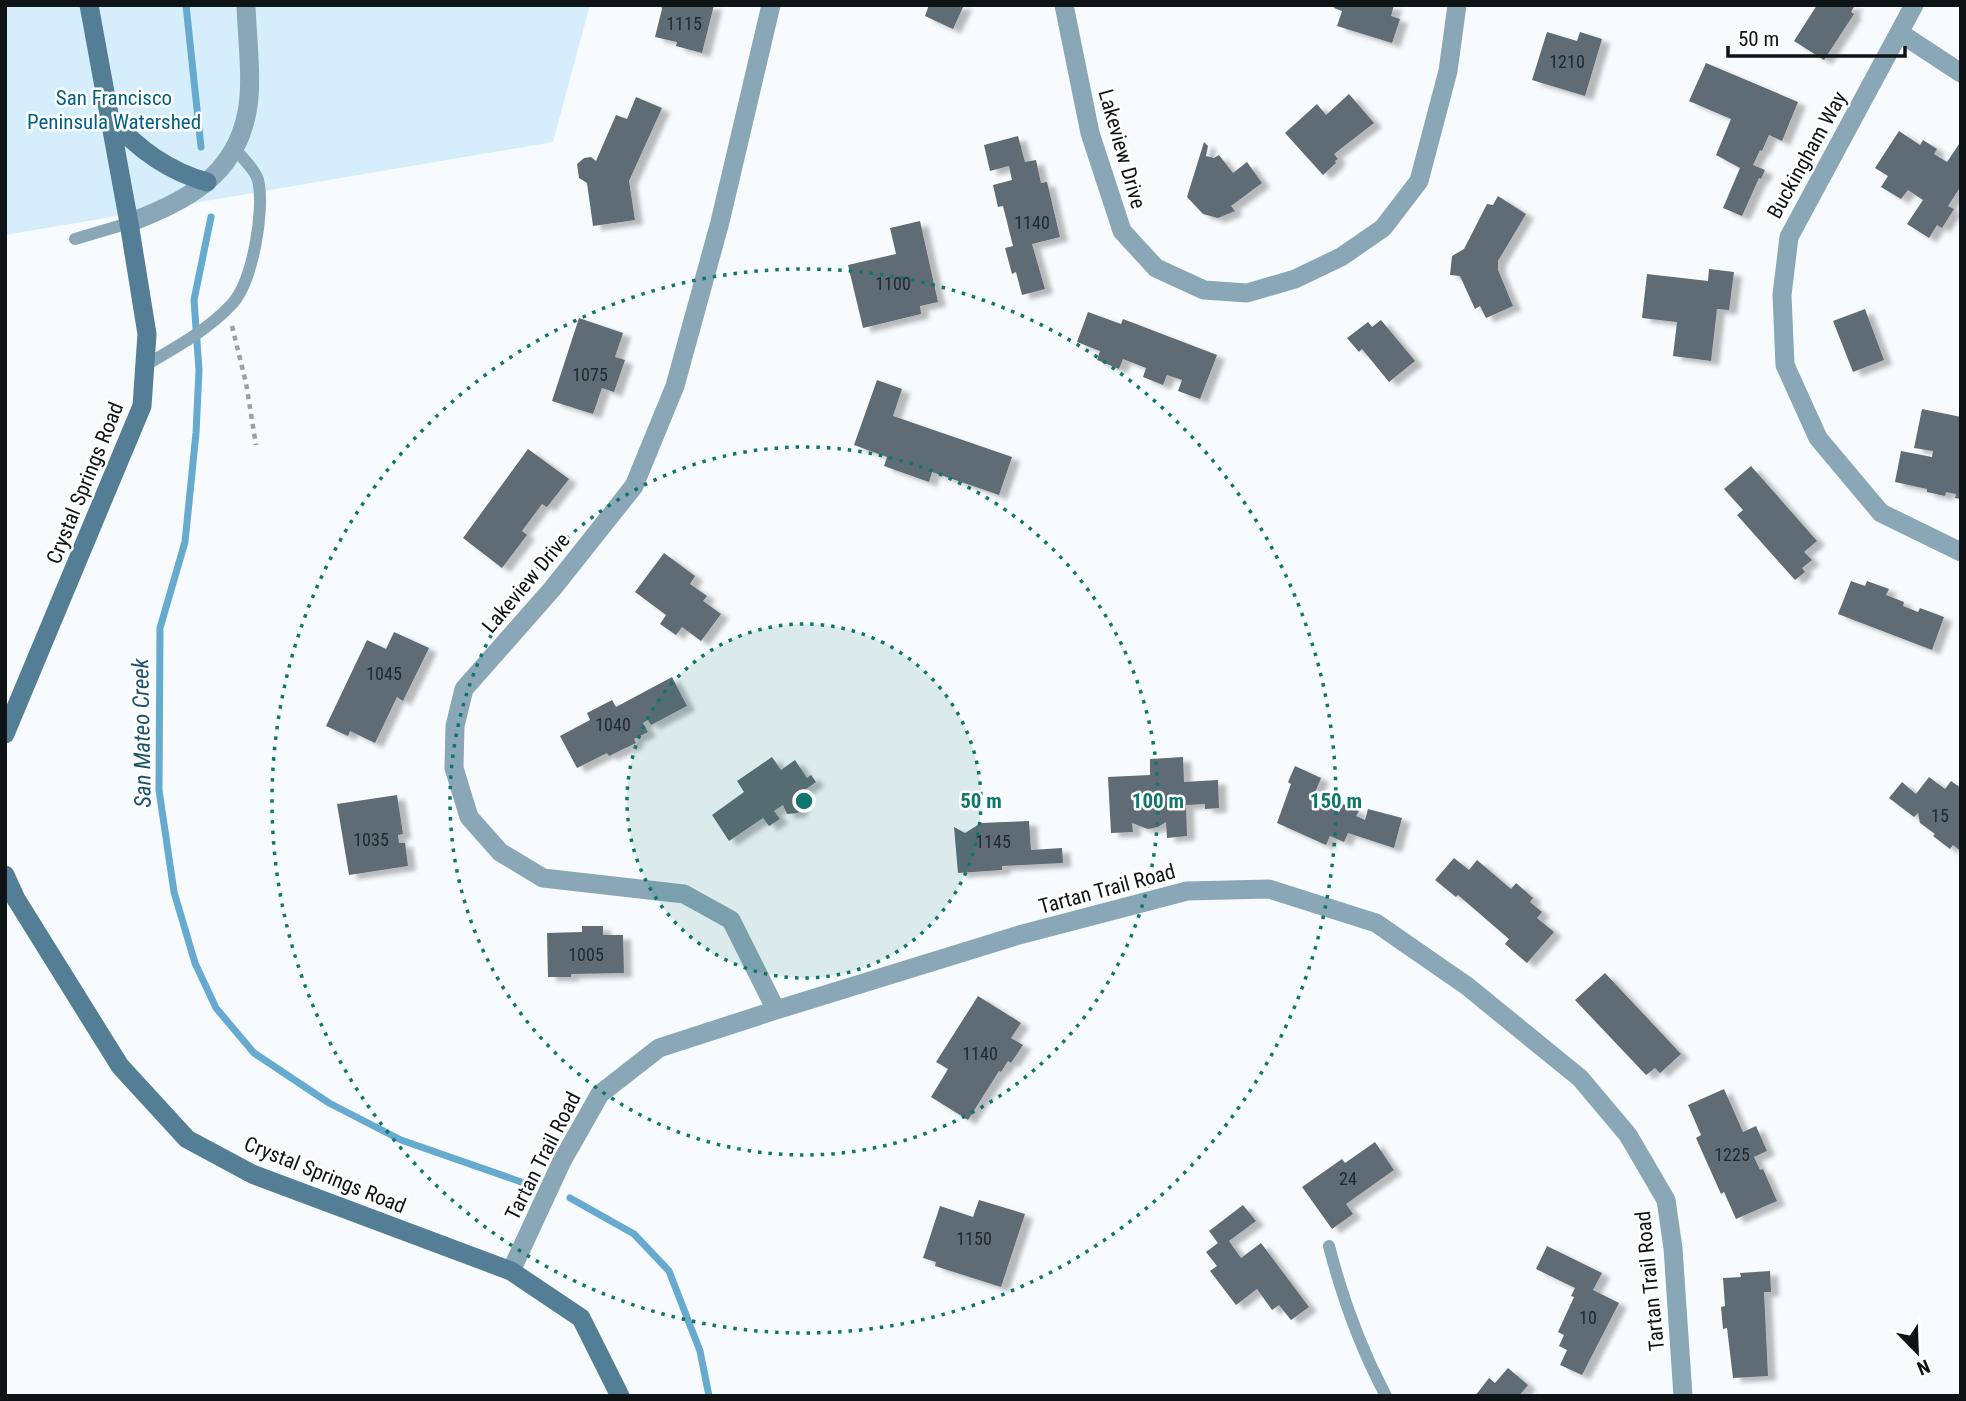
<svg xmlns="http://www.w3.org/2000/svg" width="1966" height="1401" font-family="'Roboto Condensed',sans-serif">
<defs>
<filter id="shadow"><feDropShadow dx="8" dy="4.5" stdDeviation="2" flood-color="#0004"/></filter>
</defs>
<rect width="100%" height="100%" fill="#f8fbfd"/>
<path fill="#d6eefc" d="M 5,5 L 590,5 L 553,142 L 5,235 Z"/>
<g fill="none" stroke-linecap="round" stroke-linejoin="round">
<path stroke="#66aacf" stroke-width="7" d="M 186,5 L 201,147
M 211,217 L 194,300 L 199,370 L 196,433 L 185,542 L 160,628 L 159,790 L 174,892 L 195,963 L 216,1008 L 254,1053 L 329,1103 L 401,1140 L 527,1184
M 570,1198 L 634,1234 L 669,1271 L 700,1351 L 709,1396"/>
</g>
<path fill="#5e6c74" filter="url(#shadow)" d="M 661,5 L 714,5 L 702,53 L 676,46 L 677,42 L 655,37 L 662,9 Z
M 929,5 L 964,5 L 953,29 L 925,16 Z
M 1335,5 L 1394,5 L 1391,16 L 1400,19 L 1392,43 L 1337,26 L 1342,11 L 1334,8 Z
M 1817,5 L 1855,5 L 1851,12 L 1854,14 L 1824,60 L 1794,41 Z
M 1547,32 L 1577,41 L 1580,32 L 1602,39 L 1585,96 L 1532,80 Z
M 1706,63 L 1798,102 L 1782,141 L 1769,135 L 1762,151 L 1760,150 L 1753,165 L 1765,170 L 1761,179 L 1759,178 L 1742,216 L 1723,208 L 1740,168 L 1716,155 L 1731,119 L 1689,101 Z
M 1349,94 L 1374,123 L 1334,154 L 1338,159 L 1335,161 L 1336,163 L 1323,175 L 1285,133 L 1317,104 L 1326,115 Z
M 636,97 L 662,108 L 629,181 L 635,220 L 593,226 L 587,183 L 579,178 L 577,164 L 584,158 L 591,157 L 596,161 L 616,115 L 627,119 Z
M 1899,131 L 1920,145 L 1923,140 L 1937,149 L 1934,154 L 1947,162 L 1961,141 L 1961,186 L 1948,206 L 1954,209 L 1942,228 L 1937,225 L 1929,238 L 1907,224 L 1923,200 L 1908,190 L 1901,199 L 1881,187 L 1888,176 L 1875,168 Z
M 1018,136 L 1025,162 L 1036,160 L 1041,183 L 1047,182 L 1060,237 L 1032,244 L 1045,289 L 1022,295 L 1016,272 L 1012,274 L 1005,248 L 1013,246 L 1003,206 L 998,207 L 993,185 L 1012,180 L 1009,166 L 990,171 L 984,145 Z
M 1204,142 L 1208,146 L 1206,156 L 1214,158 L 1219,155 L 1233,173 L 1247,162 L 1262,183 L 1231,206 L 1235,211 L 1218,218 L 1203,214 L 1187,197 Z
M 1498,196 L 1526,214 L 1498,261 L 1498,270 L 1513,306 L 1486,318 L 1480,306 L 1475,309 L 1460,276 L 1450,275 L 1452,256 L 1464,249 L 1487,204 L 1493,205 Z
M 920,221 L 938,302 L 920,306 L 921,314 L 863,328 L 848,265 L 896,254 L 890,228 Z
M 1709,269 L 1734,272 L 1729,310 L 1717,309 L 1711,361 L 1673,356 L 1677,322 L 1642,318 L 1647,274 L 1708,281 Z
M 1865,309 L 1884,360 L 1853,372 L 1833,321 Z
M 1088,312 L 1121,324 L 1123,319 L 1217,355 L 1200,399 L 1178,391 L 1182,380 L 1167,375 L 1163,385 L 1143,377 L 1146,368 L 1123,359 L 1119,369 L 1097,360 L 1100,351 L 1077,342 Z
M 579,318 L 623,333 L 615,357 L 625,360 L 614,392 L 602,388 L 593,414 L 552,401 Z
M 1381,320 L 1415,361 L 1389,382 L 1362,349 L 1359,352 L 1347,338 L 1368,322 L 1372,327 Z
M 877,380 L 902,389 L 893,416 L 1012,457 L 999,495 L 932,472 L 929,482 L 884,466 L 887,457 L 854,445 Z
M 1922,409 L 1961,417 L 1961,499 L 1955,498 L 1956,494 L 1946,492 L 1945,496 L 1927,492 L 1927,489 L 1895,482 L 1901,451 L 1932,457 L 1933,451 L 1914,448 Z
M 528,449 L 569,479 L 547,507 L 542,504 L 522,531 L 527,535 L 502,568 L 463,538 Z
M 1751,466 L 1817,541 L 1804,552 L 1812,560 L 1802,568 L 1805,572 L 1795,580 L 1737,515 L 1743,510 L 1724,489 Z
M 664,553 L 695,576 L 690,584 L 707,596 L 703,601 L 721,614 L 701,641 L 682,627 L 676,635 L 660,624 L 666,615 L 635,592 Z
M 1851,581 L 1865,586 L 1867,581 L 1889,589 L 1886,595 L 1904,602 L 1903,606 L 1918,612 L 1920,608 L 1944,617 L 1932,650 L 1838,614 Z
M 394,632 L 429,648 L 403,701 L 397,697 L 375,743 L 350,731 L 348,736 L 326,726 L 367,640 L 386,649 Z
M 672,677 L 687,706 L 651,725 L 648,720 L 643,723 L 648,732 L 634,739 L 636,743 L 609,756 L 607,753 L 577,768 L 560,736 L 590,720 L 587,713 L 612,700 L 616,707 Z
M 772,757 L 781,770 L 795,760 L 807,778 L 811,775 L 816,782 L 795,797 L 802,804 L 798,813 L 787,814 L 783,805 L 774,811 L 780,819 L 769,826 L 763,818 L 729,841 L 712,815 L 744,792 L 737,781 Z
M 1183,757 L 1184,782 L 1218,780 L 1219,808 L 1205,809 L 1205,804 L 1186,805 L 1187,836 L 1167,838 L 1166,822 L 1158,827 L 1148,829 L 1132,823 L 1133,832 L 1111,833 L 1108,777 L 1150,775 L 1150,759 Z
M 1295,766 L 1321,778 L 1312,800 L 1339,812 L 1343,804 L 1359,811 L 1356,816 L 1365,820 L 1368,809 L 1402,818 L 1394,848 L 1348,833 L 1344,842 L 1330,836 L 1326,845 L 1277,823 L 1291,784 L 1288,782 Z
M 1929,777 L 1945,789 L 1951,781 L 1961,788 L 1961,851 L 1953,845 L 1950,849 L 1933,836 L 1935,834 L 1920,823 L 1918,813 L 1914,817 L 1889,798 L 1902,782 L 1916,794 Z
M 397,795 L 403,834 L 398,835 L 399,843 L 405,843 L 408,866 L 349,875 L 337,804 Z
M 1029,821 L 1031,850 L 1062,848 L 1063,863 L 1002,866 L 1002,870 L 958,873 L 954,827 L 965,833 L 981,823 Z
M 1454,858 L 1469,870 L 1477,860 L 1511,889 L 1516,883 L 1533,898 L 1530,902 L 1542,912 L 1537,918 L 1554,932 L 1527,963 L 1505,944 L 1509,939 L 1458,895 L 1456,897 L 1435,880 Z
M 582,926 L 603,926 L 603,935 L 623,935 L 624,973 L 571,974 L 571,977 L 548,977 L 547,933 L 582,932 Z
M 1605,973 L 1681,1054 L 1660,1073 L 1655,1068 L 1646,1075 L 1575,1000 Z
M 978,996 L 1021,1023 L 1011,1038 L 1023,1045 L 1011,1063 L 1008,1061 L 1001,1072 L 999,1071 L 968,1120 L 931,1097 L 948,1069 L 936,1062 Z
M 1724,1089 L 1743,1132 L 1756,1126 L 1767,1151 L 1754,1157 L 1760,1170 L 1763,1169 L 1777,1201 L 1736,1219 L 1724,1192 L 1721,1194 L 1696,1138 L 1701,1135 L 1688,1105 Z
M 1375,1142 L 1394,1170 L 1346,1204 L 1353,1214 L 1332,1229 L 1302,1187 L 1342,1159 L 1345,1163 Z
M 979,1200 L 1025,1214 L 1001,1287 L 935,1266 L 936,1262 L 923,1258 L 940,1206 L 973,1217 Z
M 1243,1205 L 1256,1221 L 1229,1241 L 1241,1258 L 1261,1243 L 1309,1307 L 1291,1320 L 1279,1305 L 1272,1310 L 1257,1289 L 1236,1305 L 1210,1271 L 1217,1266 L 1206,1252 L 1218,1243 L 1209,1231 Z
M 1547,1246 L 1602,1273 L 1593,1290 L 1619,1303 L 1582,1375 L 1560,1365 L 1567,1350 L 1559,1346 L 1564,1335 L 1558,1332 L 1574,1297 L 1571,1296 L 1575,1288 L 1536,1269 Z
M 1770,1271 L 1771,1292 L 1764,1292 L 1768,1376 L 1733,1378 L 1727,1328 L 1723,1329 L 1721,1307 L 1725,1306 L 1723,1278 L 1741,1277 L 1740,1273 Z
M 1508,1368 L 1528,1385 L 1519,1396 L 1475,1396 L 1489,1378 L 1495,1383 Z"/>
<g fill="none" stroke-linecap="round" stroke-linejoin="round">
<path stroke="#9da0a3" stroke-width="4.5" stroke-dasharray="5 5" stroke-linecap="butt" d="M 232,326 L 246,383 L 256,445"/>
<path stroke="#8aa7b7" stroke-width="12" d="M 75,239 L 129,223
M 144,366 C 175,348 208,330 232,304 C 253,281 265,209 258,180 C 255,169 242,158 236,150
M 1329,1246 C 1342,1297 1361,1349 1386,1396"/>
<path stroke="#8aa7b7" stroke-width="19" d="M 771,5 L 720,222 L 675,386 L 634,486 L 553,588 L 464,689 L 455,726 L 454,768 L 469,817 L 500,852 L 543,878 L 684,894 L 731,920 L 776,1010
M 1064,5 L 1090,133 L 1122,231 L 1156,268 L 1204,290 L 1247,293 L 1295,279 L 1341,257 L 1383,228 L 1419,181 L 1448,71 L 1457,5
M 1914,5 L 1789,237 L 1782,295 L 1785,365 L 1818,438 L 1881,513 L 1961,552
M 1900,33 L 1961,73
M 511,1271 L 562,1161 L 600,1094 L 659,1048 L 776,1010 L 1019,935 L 1187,891 L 1269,889 L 1376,923 L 1467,986 L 1580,1078 L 1628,1135 L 1666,1200 L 1673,1248 L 1683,1396"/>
<path stroke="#8aa7b7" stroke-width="19" d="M 129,223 C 185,201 235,177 247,112 C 253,82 247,37 246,5"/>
<path stroke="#537e96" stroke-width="19" d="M 111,118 C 137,149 168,171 207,182
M 5,734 L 142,406 L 147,334 L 129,223 L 89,5
M 5,875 L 16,899 L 120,1066 L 187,1139 L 252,1174 L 511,1271 L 581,1318 L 620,1396"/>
</g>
<circle cx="804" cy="801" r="177" fill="#0f766e" fill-opacity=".12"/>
<g fill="none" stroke="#0f766e" stroke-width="3.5" stroke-dasharray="3.5 7">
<circle cx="804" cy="801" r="177"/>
<circle cx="804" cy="801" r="354"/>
<circle cx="804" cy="801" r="532"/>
</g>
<g text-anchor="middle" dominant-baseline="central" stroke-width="5" stroke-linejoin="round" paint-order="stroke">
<g font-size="18" fill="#22292e">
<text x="684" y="23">1115</text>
<text x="1567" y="61">1210</text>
<text x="1032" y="222">1140</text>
<text x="893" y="283">1100</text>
<text x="590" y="374">1075</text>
<text x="384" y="673">1045</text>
<text x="613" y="724">1040</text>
<text x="1940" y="815">15</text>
<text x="371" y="839">1035</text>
<text x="993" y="841">1145</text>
<text x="586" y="954">1005</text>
<text x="980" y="1053">1140</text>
<text x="1732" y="1154">1225</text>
<text x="1348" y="1178">24</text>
<text x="974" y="1238">1150</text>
<text x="1588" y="1317">10</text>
</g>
<g font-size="21" fill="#025f84" stroke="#fff">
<text x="114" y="98">San Francisco<tspan x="114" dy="24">Peninsula Watershed</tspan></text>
</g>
<g font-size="21" fill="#0e1316" stroke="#fff">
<text transform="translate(1122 149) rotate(74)">Lakeview Drive</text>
<text transform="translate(1807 155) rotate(-61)">Buckingham Way</text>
<text transform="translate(85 483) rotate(-68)">Crystal Springs Road</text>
<text transform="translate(526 583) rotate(-50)">Lakeview Drive</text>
<text transform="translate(1107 889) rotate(-15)">Tartan Trail Road</text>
<text transform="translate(543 1156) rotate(-63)">Tartan Trail Road</text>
<text transform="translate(325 1175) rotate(22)">Crystal Springs Road</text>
<text transform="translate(1650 1281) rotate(-96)">Tartan Trail Road</text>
</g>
<g font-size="23" font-style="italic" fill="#1c526d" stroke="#fff">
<text transform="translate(142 733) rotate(-91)">San Mateo Creek</text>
</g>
</g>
<circle cx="804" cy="801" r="10" fill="#0f766e" stroke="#fff" stroke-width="3.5"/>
<g font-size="21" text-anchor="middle" font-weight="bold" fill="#0f766e" stroke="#fff" stroke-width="5" stroke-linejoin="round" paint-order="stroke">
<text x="981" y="808">50 m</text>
<text x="1158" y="808">100 m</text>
<text x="1336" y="808">150 m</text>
</g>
<rect width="1966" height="1401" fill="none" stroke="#0e1316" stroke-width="14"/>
<g transform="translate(1917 1352) rotate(157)" stroke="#ffffff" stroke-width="5" paint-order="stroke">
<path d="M0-5L12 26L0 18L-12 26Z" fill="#0e1316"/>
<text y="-10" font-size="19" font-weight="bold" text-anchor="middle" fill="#0e1316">N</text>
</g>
<path d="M1728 46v10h177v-10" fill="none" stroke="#0e1316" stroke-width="3.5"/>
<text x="1738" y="46" font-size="21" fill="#0e1316" stroke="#ffffff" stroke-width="5" paint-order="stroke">50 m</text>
</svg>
